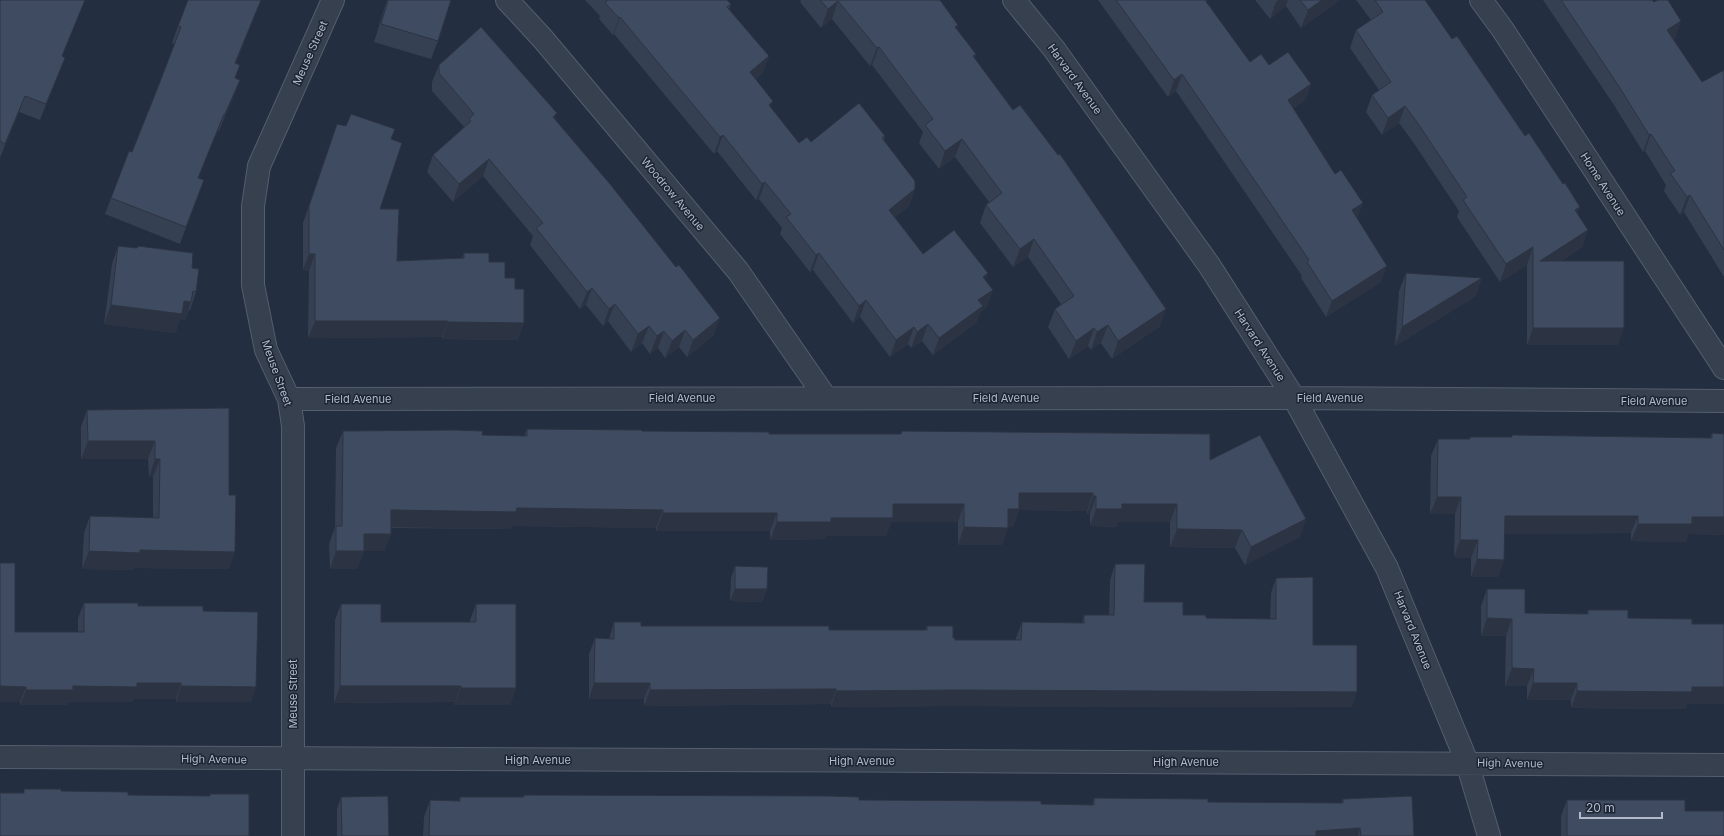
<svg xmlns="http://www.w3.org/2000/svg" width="1724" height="836" font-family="Inter,sans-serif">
<rect width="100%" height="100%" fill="#232e40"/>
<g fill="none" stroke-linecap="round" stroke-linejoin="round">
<defs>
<path id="minor" d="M 507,0 L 543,39 L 738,271 L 826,398
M 1014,0 L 1054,49 L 1209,265 L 1294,398 L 1387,568 L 1467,762 L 1489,836
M 1481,0 L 1503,30 L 1724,368
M 289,399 L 1294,398 L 1724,401
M 0,757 C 575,762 1149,759 1724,765
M 293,836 L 293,426 L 289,399 L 266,350 L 253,285 L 253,206 L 259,166 L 333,0"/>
</defs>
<use href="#minor" stroke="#555e6d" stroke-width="24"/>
<use href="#minor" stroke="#37404f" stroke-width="22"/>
</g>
<path fill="#364053" d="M 0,0 L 85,0 L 62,56 L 65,58 L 59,74 L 40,120 L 19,112 L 0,158 Z
M 261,0 L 236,63 L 235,78 L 240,80 L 234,96 L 219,131 L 218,130 L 198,178 L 204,180 L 180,244 L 105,214 L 111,198 L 132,152 L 158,87 L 175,44 L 172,43 L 178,26 Z
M 387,0 L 451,0 L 438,41 L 431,59 L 374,42 Z
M 585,0 L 727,0 L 731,4 L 729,9 L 769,56 L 763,72 L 756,79 L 771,108 L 799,143 L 885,136 L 884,140 L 915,189 L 909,206 L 895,217 L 923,254 L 985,280 L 987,307 L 981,311 L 976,323 L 933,355 L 922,341 L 911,348 L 908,344 L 890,357 L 860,317 L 853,323 L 813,270 L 810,272 L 780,234 L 782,228 L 759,199 L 756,200 L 717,151 L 714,154 L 614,34 L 613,35 L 599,19 L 600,16 Z
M 801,0 L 940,0 L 957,29 L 976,54 L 974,58 L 1013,110 L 1166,309 L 1159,327 L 1112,359 L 1101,343 L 1091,350 L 1088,346 L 1069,359 L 1048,327 L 1055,309 L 1061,304 L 1028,257 L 1013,267 L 980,223 L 986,205 L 989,202 L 955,157 L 939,169 L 919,143 L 923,132 L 872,65 L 870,66 L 832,19 L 821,28 L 800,2 Z
M 1098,0 L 1207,0 L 1206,2 L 1250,62 L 1269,65 L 1311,84 L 1305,100 L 1293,109 L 1335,174 L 1363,203 L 1357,218 L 1381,282 L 1326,317 L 1301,278 L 1302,276 L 1176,91 L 1168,97 Z
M 1255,0 L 1340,0 L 1301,28 L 1286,6 L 1270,19 Z
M 1356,0 L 1425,0 L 1452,39 L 1525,136 L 1580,207 L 1577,213 L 1588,230 L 1582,247 L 1561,261 L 1618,345 L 1527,345 L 1527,265 L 1500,282 L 1457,217 L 1459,211 L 1413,142 L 1399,123 L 1382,135 L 1366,112 L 1372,95 L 1379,90 L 1350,48 L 1356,30 L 1371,20 Z
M 1543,0 L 1652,0 L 1654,2 L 1681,21 L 1675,38 L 1673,39 L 1702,82 L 1724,70 L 1724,277 L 1684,212 L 1680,215 L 1664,191 L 1666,185 L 1645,151 L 1643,152 L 1614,105 Z
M 439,65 L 555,119 L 714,335 L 687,357 L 679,347 L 665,358 L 658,348 L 650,354 L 642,343 L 631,352 L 608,321 L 603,326 L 586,305 L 580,309 L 530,245 L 533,236 L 483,176 L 453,202 L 427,172 L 433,155 L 464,127 L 432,91 L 432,82 Z
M 337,124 L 391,139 L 380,209 L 397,261 L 462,258 L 464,253 L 489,262 L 515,289 L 518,340 L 442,339 L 442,337 L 308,338 L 309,271 L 303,270 L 303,223 Z
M 118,246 L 137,248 L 138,246 L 192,268 L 196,292 L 190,310 L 189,310 L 185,320 L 180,320 L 175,333 L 104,324 L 112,264 Z
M 1406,273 L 1476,296 L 1395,346 L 1399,291 Z
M 229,408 L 229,569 L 134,568 L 134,570 L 82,569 L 84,533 L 90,516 L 153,518 L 153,477 L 149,477 L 148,459 L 81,459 L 81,427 L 87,410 Z
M 527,429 L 769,434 L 900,434 L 902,431 L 1210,460 L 1300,537 L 1245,565 L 1235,548 L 1170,547 L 1170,522 L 1118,522 L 1116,527 L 1090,526 L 1090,514 L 1087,514 L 1087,511 L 1019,510 L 1013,527 L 1008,527 L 1002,545 L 958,545 L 958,522 L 891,522 L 886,536 L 826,536 L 824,539 L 770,540 L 770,531 L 656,531 L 656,528 L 511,526 L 510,529 L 391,528 L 391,534 L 384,551 L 364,551 L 357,569 L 330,569 L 329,544 L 335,527 L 336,448 L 343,431 L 482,435 L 524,436 Z
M 1712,433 L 1724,434 L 1724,535 L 1688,534 L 1686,542 L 1631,541 L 1631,533 L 1505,534 L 1504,560 L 1498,577 L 1471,577 L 1471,558 L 1454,557 L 1455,514 L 1430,514 L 1431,456 L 1438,439 L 1469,439 L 1470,437 L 1511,437 L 1512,435 L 1710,438 Z
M 0,563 L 15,632 L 78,632 L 78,618 L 84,603 L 138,606 L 203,611 L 251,702 L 176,702 L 176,699 L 133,699 L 132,702 L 69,702 L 67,705 L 20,705 L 20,702 L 0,702 Z
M 1115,564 L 1144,602 L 1183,615 L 1206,618 L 1270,619 L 1271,593 L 1276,578 L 1313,645 L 1352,707 L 949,706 L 831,707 L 831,704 L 644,706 L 644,699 L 589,699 L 589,654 L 595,638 L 609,639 L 614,622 L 641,626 L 829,630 L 925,630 L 927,626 L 953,638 L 955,640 L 1016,640 L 1016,638 L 1022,622 L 1082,623 L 1084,615 L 1109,615 L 1110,580 Z
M 735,566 L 767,589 L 762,602 L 730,601 L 731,578 Z
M 1487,589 L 1525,613 L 1587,614 L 1588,610 L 1628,618 L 1687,704 L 1686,709 L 1571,708 L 1571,700 L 1527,700 L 1527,686 L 1505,686 L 1506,636 L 1481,636 L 1481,606 Z
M 341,604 L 381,622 L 470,622 L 470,620 L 476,604 L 516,688 L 510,705 L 454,705 L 455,702 L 334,703 L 335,620 Z
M 524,795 L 1041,804 L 1092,805 L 1094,798 L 1208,802 L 1341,803 L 1343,799 L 1414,836 L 423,836 L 424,817 L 430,800 L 459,801 L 460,797 L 523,797 Z
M 341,797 L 389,836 L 337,836 L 337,809 Z
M 1567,800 L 1685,811 L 1724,836 L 1561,836 L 1561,816 Z"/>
<path fill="#2c3443" d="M 85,0 L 79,15 L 56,72 L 62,56 Z
M 261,0 L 229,80 L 235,63 Z
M 1278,0 L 1288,0 L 1286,6 L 1270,19 L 1276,2 Z
M 1322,0 L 1340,0 L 1301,28 L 1308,10 Z
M 838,1 L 832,19 L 821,28 L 828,9 Z
M 620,17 L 614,34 L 613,35 L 619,18 Z
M 1681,21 L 1675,38 L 1661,47 L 1667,30 Z
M 879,47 L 872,65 L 870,66 L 877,48 Z
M 769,56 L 763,72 L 744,89 L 750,72 Z
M 65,58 L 59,74 L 40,120 L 46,104 Z
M 1182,74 L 1176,91 L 1168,97 L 1174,80 Z
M 240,80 L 234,96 L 219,131 L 225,114 Z
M 1311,84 L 1305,100 L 1282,117 L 1288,100 Z
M 25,96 L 19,112 L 0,158 L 5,144 Z
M 773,101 L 767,118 L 769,105 Z
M 1405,106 L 1399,123 L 1382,135 L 1388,118 Z
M 557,113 L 551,130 L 553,117 Z
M 224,114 L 218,130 L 192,194 L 198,178 Z
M 1651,134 L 1645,151 L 1643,152 L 1649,135 Z
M 723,135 L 717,151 L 714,154 L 720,137 Z
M 962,139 L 955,157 L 939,169 L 945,151 Z
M 489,159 L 483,176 L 453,202 L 459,184 Z
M 204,180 L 198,197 L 180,244 L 186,227 Z
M 765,182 L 759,199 L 756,200 L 762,184 Z
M 915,189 L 909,206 L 883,226 L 889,210 Z
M 1690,195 L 1684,212 L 1680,215 L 1687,197 Z
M 1363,203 L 1357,220 L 1352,210 Z
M 1580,207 L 1573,224 L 1575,210 Z
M 1588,230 L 1582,247 L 1534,278 L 1540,261 Z
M 1034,239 L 1028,257 L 1013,267 L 1020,249 Z
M 1533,247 L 1527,265 L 1500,282 L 1506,264 Z
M 819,253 L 813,270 L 810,272 L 816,255 Z
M 309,254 L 315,254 L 309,271 L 303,270 Z
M 1387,266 L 1381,282 L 1326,317 L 1332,301 Z
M 988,273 L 982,290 L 983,277 Z
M 1482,278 L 1476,296 L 1395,346 L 1402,327 Z
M 592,288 L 586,305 L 580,309 L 587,292 Z
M 993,290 L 987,307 L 981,311 L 976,323 L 933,355 L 939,338 L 978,300 Z
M 866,300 L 860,317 L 853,323 L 859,306 Z
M 184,301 L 191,302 L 185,320 L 180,320 L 175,333 L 104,324 L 111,305 Z
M 615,304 L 608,321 L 603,326 L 609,309 Z
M 1166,309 L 1159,327 L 1112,359 L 1118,341 Z
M 720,318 L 714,335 L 687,357 L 693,340 Z
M 315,321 L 448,321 L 442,337 L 308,338 Z
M 448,322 L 524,323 L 518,340 L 442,339 Z
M 928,324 L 922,341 L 911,348 L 917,332 Z
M 1108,325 L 1101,343 L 1091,350 L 1097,332 Z
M 649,326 L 642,343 L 631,352 L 638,334 Z
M 914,327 L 908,344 L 890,357 L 896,340 Z
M 1094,328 L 1088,346 L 1069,359 L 1076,341 Z
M 1533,328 L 1624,328 L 1618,345 L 1527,345 Z
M 685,330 L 679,347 L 665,358 L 672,341 Z
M 664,331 L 658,348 L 650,354 L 657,336 Z
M 88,441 L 155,441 L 148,459 L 81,459 Z
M 155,459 L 160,459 L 153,477 L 149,477 Z
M 1019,493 L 1093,493 L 1087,511 L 1019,510 L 1013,527 L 1001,527 L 1008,509 Z
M 1093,496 L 1096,496 L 1090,514 L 1087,514 Z
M 1437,497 L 1461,497 L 1455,514 L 1430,514 Z
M 893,504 L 964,504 L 958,522 L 891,522 L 886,536 L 826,536 L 824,539 L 770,540 L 777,522 L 831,518 Z
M 1122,504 L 1177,504 L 1170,522 L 1118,522 L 1116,527 L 1090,526 L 1096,509 Z
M 517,508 L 663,510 L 656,528 L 511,526 L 510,529 L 384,527 L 391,510 Z
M 663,513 L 777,513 L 770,531 L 656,531 Z
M 1505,516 L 1638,516 L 1631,533 L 1499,534 Z
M 1692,517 L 1724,517 L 1724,535 L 1688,534 L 1686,542 L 1631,541 L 1638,524 Z
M 1306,519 L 1300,537 L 1245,565 L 1251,547 Z
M 964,527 L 1008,528 L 1002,545 L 958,545 Z
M 1177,529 L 1242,530 L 1235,548 L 1170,547 Z
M 364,534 L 391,534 L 384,551 L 364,551 L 357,569 L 330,569 L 336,551 Z
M 1460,540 L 1478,540 L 1471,558 L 1454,557 Z
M 140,550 L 235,552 L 229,569 L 134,568 L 134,570 L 82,569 L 89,551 Z
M 1477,559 L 1504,560 L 1498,577 L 1471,577 Z
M 735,589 L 767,589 L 762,602 L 730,601 Z
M 1487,618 L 1512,619 L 1506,636 L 1481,636 Z
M 1512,668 L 1534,669 L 1527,686 L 1505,686 Z
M 137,683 L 181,683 L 176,699 L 133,699 L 132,702 L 69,702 L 67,705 L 20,705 L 26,690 L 73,686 Z
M 594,683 L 650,683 L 644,699 L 589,699 Z
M 1533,683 L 1577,683 L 1571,700 L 1527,700 Z
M 0,686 L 26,687 L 20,702 L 0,702 Z
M 181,686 L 256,687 L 251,702 L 176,702 Z
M 340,686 L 461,686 L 455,702 L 334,703 Z
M 1692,687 L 1724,687 L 1724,704 L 1687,704 L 1686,709 L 1571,708 L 1577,691 Z
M 461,688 L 516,688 L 510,705 L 454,705 Z
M 836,689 L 831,704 L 644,706 L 650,690 Z
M 955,690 L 1357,692 L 1352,707 L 949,706 L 831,707 L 836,691 Z
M 1360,828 L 1358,836 L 1314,836 L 1316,831 Z"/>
<path fill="#3f4b60" stroke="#2c3443" d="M 0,0 L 85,0 L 62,56 L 65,58 L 46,104 L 25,96 L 5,144 L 0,141 Z
M 188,0 L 261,0 L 235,63 L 240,65 L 235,78 L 240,80 L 225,114 L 224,114 L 198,178 L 204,180 L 186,227 L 111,198 L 129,151 L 132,152 L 158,87 L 181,27 L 178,26 Z
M 388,0 L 451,0 L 438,41 L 381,24 Z
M 607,0 L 727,0 L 731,4 L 727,7 L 769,56 L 750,72 L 773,101 L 769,105 L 799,143 L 807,137 L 811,142 L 859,103 L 885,136 L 882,138 L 915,181 L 915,189 L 889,210 L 923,254 L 954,230 L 988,273 L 983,277 L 993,290 L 978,300 L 983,306 L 939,338 L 928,324 L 917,332 L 914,327 L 896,340 L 866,300 L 859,306 L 819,253 L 816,255 L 786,217 L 791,214 L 765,182 L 762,184 L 723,135 L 720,137 L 620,17 L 619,18 L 605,3 L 607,1 Z
M 820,0 L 940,0 L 958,25 L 955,27 L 976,54 L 973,56 L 1013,110 L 1020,105 L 1058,155 L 1060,154 L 1166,309 L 1118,341 L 1108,325 L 1097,332 L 1094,328 L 1076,341 L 1055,309 L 1074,296 L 1034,239 L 1020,249 L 986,205 L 1002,193 L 962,139 L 945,151 L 925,125 L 933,119 L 879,47 L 877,48 L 838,1 L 828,9 Z
M 1116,0 L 1205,0 L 1250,62 L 1261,54 L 1269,65 L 1288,52 L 1311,84 L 1288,100 L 1335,174 L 1341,170 L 1363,203 L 1352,210 L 1387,266 L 1332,301 L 1307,262 L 1309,260 L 1182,74 L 1174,80 Z
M 1300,0 L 1322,0 L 1308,10 Z
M 1375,0 L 1425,0 L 1452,39 L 1457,36 L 1525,136 L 1529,133 L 1563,184 L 1565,183 L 1580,207 L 1575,210 L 1588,230 L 1540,261 L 1624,261 L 1624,328 L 1533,328 L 1533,247 L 1506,264 L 1463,200 L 1467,197 L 1419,125 L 1405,106 L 1388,118 L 1372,95 L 1391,82 L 1356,30 L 1383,12 Z
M 1561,0 L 1652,0 L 1654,2 L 1658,0 L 1668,0 L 1681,21 L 1667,30 L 1702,82 L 1724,70 L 1724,250 L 1690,195 L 1687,197 L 1670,173 L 1675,171 L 1651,134 L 1649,135 L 1620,88 Z
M 481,27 L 557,113 L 553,117 L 610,184 L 676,267 L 679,265 L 720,318 L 693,340 L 685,330 L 672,341 L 664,331 L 657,336 L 649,326 L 638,334 L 615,304 L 609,309 L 592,288 L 587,292 L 536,228 L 543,223 L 489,159 L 459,184 L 433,155 L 459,132 L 471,121 L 469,119 L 474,114 L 439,73 L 439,65 Z
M 351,114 L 395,129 L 391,139 L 402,143 L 380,209 L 399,209 L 397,261 L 464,258 L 464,253 L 489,253 L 489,262 L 505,262 L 505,278 L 515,278 L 515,289 L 524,289 L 524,323 L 448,322 L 448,321 L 315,321 L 315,254 L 309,254 L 309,206 L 337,124 L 346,126 Z
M 118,246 L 137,248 L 138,246 L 193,253 L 192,268 L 199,269 L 196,292 L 193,291 L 191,302 L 184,301 L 182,314 L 111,305 Z
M 1406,273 L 1482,278 L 1402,327 Z
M 229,408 L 229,495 L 236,495 L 235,552 L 140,550 L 140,553 L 89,551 L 90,516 L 159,518 L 160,459 L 155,459 L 155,441 L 88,441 L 87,410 Z
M 527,429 L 642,430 L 642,431 L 769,432 L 769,434 L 901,434 L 902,431 L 1210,434 L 1210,460 L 1260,435 L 1306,519 L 1251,547 L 1242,530 L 1177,529 L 1177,504 L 1122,504 L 1122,509 L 1096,509 L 1096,496 L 1093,496 L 1093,493 L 1019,493 L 1019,509 L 1008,509 L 1008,528 L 964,527 L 964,504 L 893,504 L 893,518 L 831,518 L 831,522 L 777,522 L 777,513 L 663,513 L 663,510 L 517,508 L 516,512 L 391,510 L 391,534 L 364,534 L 364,551 L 336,551 L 336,526 L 342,526 L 343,431 L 454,430 L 483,431 L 482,435 L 527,436 Z
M 1712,433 L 1724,434 L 1724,517 L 1692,517 L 1692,524 L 1638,524 L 1638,516 L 1505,516 L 1504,560 L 1477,559 L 1478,540 L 1460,540 L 1461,497 L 1437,497 L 1438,439 L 1470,439 L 1470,437 L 1512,437 L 1512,435 L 1712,438 Z
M 0,563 L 15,563 L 15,632 L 84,632 L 84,603 L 138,603 L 138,606 L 203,606 L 203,611 L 258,612 L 256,687 L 181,686 L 181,683 L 137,683 L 137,687 L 73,686 L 73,690 L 26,690 L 26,687 L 0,686 Z
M 1115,564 L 1145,564 L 1144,602 L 1183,602 L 1183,615 L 1206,615 L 1206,618 L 1276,619 L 1276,578 L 1313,577 L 1313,645 L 1357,645 L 1357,692 L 955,690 L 836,691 L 836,689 L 650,690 L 650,683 L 594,683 L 595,638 L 614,639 L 614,622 L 641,622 L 641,626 L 829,626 L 829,630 L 927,630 L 927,626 L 953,626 L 953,638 L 955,638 L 955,640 L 1021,640 L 1022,622 L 1084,623 L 1084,615 L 1114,615 Z
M 735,566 L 768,567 L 767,589 L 735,589 Z
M 1487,589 L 1525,589 L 1525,613 L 1588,614 L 1588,610 L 1628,610 L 1628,618 L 1692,619 L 1692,624 L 1724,624 L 1724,687 L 1692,687 L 1692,692 L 1577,691 L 1577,683 L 1533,683 L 1534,669 L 1512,668 L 1512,619 L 1487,618 Z
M 341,604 L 381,604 L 381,622 L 476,622 L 476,604 L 516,604 L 516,688 L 461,688 L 461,686 L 340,686 Z
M 24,789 L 61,789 L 61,791 L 128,792 L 128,795 L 210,796 L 210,794 L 249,794 L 249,836 L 0,836 L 0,793 L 24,793 Z
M 524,795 L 829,796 L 859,797 L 859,800 L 1041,801 L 1041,804 L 1094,805 L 1094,798 L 1208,799 L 1208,802 L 1343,803 L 1343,799 L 1412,796 L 1414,836 L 1361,836 L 1360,828 L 1316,831 L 1316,836 L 429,836 L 430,800 L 460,801 L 460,797 L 524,797 Z
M 388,796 L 389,836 L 342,836 L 341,797 Z
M 1567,800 L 1685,800 L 1685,811 L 1724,811 L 1724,836 L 1567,836 Z"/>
<g text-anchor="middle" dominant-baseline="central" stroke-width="3" stroke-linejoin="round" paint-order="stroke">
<g font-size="11" fill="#b3bbca" stroke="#1c2534">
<text transform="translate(310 53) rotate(-66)">Meuse Street</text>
<text transform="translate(1075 79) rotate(54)">Harvard Avenue</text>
<text transform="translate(1603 184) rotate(57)">Home Avenue</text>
<text transform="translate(673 194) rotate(50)">Woodrow Avenue</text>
<text transform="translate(1260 345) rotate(57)">Harvard Avenue</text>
<text transform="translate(277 373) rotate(70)">Meuse Street</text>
<text x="682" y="398">Field Avenue</text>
<text x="1006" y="398">Field Avenue</text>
<text x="1330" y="398">Field Avenue</text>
<text x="358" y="399">Field Avenue</text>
<text x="1654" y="401">Field Avenue</text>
<text transform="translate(1413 630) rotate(68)">Harvard Avenue</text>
<text transform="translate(293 694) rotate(-90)">Meuse Street</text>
<text transform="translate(214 759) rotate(1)">High Avenue</text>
<text x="538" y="760">High Avenue</text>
<text x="862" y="761">High Avenue</text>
<text x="1186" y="762">High Avenue</text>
<text transform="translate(1510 763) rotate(1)">High Avenue</text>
</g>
</g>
<path d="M1580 812v6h82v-6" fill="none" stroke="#b3bbca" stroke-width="2"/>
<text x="1586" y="812" font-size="12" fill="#b3bbca" stroke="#1c2534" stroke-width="3" paint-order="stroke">20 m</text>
</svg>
